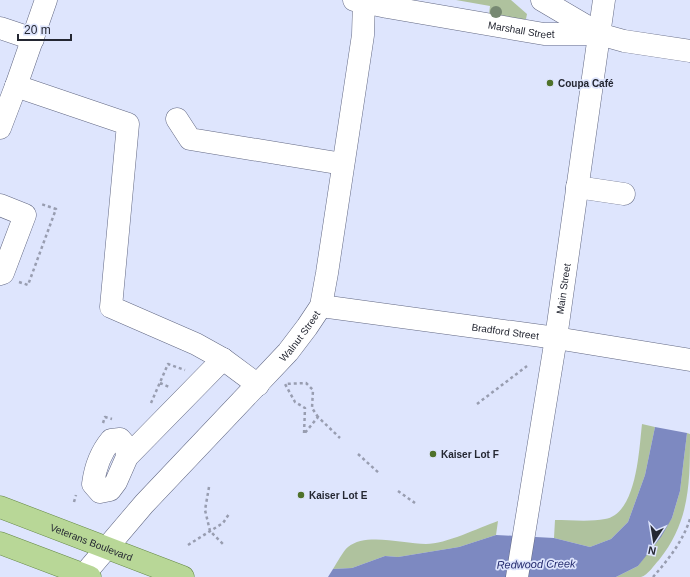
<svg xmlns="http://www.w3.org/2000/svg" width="690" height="577" font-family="Helvetica,sans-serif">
<rect width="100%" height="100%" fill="#dee5fd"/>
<path fill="#afc29e" d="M 456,0 L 511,0 L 527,14 L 526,19 L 522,19 L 489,14 L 490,6 Z
M 642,424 L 655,427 L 645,475 L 628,522 L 611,539 L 590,547 L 554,538 L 555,520 C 569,520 591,522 605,519 C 637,514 639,449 642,424 Z
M 687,433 L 690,434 C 690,483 690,521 659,560 C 654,565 648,575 641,577 C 634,577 624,577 616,577 L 638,566 L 672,518 L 680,491 Z
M 498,521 L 496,535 L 459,547 L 398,557 L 385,556 L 352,568 L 333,569 C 337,563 343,551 348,547 C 366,532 404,544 426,544 C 446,544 478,528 498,521 Z"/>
<path fill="#7d89c1" d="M 655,427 L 687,433 L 680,491 L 672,518 L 661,537 L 638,566 L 616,577 L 328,577 L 333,569 L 352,568 L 385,556 L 398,557 L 459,547 L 496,535 L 554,538 L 590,547 L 611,539 L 628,522 L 645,475 Z"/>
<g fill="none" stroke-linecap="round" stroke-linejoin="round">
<defs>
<g id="minor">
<path id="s1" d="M 354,0 L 387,7 L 544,34 L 599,34 L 624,41 L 690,51"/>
<path d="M 542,0 L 598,33"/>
<path d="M 0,28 L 33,39"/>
<path d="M 16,86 L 128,124 L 111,307 L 196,344 L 223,359 L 258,385"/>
<path d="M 177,119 L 190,139 L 343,164"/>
<path d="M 0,128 L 16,86 L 46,0"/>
<path d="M 577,187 L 624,194"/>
<path d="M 0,205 L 25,215 L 3,273 L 0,274"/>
<path id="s2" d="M 321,306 L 556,338 L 690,360"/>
<path d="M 127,457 L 126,446 L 120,439 L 111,440 C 101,452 95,468 93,484 L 100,492 L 110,490 L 116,482 L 127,457 L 223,359"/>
<path id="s3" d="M 82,577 L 144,504 L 288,352 L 307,327 L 321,306 L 327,273 L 363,35 L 364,0"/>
<path id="s4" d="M 517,577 L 556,338 L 604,0"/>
</g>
<g id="major">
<path id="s5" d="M 0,507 L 183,577"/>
<path d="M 0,543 L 90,577"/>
</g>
</defs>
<use href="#minor" stroke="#626883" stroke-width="23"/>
<use href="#major" stroke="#658846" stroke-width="23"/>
<path stroke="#989db0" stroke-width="2.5" stroke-dasharray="3 3" stroke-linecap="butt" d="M 19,282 L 28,285 L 56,209 L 41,204
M 160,383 L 169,387
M 151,403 L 168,364 L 185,370
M 477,404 L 527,366
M 318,417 L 312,408 L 313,390 L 306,383 L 285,384 L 295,402 L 305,408 L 304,434 L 318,417 L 340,438
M 103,423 L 105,417 L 112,419
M 358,454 L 380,474
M 209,487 L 205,510 L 210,531 L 223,544
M 398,491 L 415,503
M 74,502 L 76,495
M 188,545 L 223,523 L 229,514
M 653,577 C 668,560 683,541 690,519"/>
<use href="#minor" stroke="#fff" stroke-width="22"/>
<use href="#major" stroke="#b8d797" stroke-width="22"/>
</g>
<circle fill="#778972" cx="496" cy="12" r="6"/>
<g fill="#4f722a" stroke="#dee5fd" stroke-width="1.5">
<circle cx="550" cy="83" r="4"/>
<circle cx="433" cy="454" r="4"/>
<circle cx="301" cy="495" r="4"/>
</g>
<g text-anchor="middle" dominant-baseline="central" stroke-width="3.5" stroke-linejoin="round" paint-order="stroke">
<g font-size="10" fill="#242732" stroke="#dee5fd">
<text stroke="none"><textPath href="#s1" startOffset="170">Marshall Street</textPath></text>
<text stroke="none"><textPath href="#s4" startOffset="292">Main Street</textPath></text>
<text stroke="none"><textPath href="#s2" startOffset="186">Bradford Street</textPath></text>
<text stroke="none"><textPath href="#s3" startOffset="325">Walnut Street</textPath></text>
<text stroke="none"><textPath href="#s5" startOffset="98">Veterans Boulevard</textPath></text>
</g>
<g font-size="10" font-weight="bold" fill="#242732" stroke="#dee5fd" text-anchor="start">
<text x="558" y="83">Coupa Café</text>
<text x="441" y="454">Kaiser Lot F</text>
<text x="309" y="495">Kaiser Lot E</text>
</g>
<g font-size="11" font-style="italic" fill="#242a6d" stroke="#dee5fd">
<text transform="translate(536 564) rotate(-1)">Redwood Creek</text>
</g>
</g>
<g transform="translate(654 541) rotate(192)" stroke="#dee5fd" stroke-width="3" paint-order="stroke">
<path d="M0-3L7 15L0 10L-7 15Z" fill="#242732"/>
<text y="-6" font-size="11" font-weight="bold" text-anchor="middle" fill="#242732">N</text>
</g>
<path d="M18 34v6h53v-6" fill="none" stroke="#242732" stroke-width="2"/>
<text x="24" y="34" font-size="12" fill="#242732" stroke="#dee5fd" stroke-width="3" paint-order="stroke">20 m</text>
</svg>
